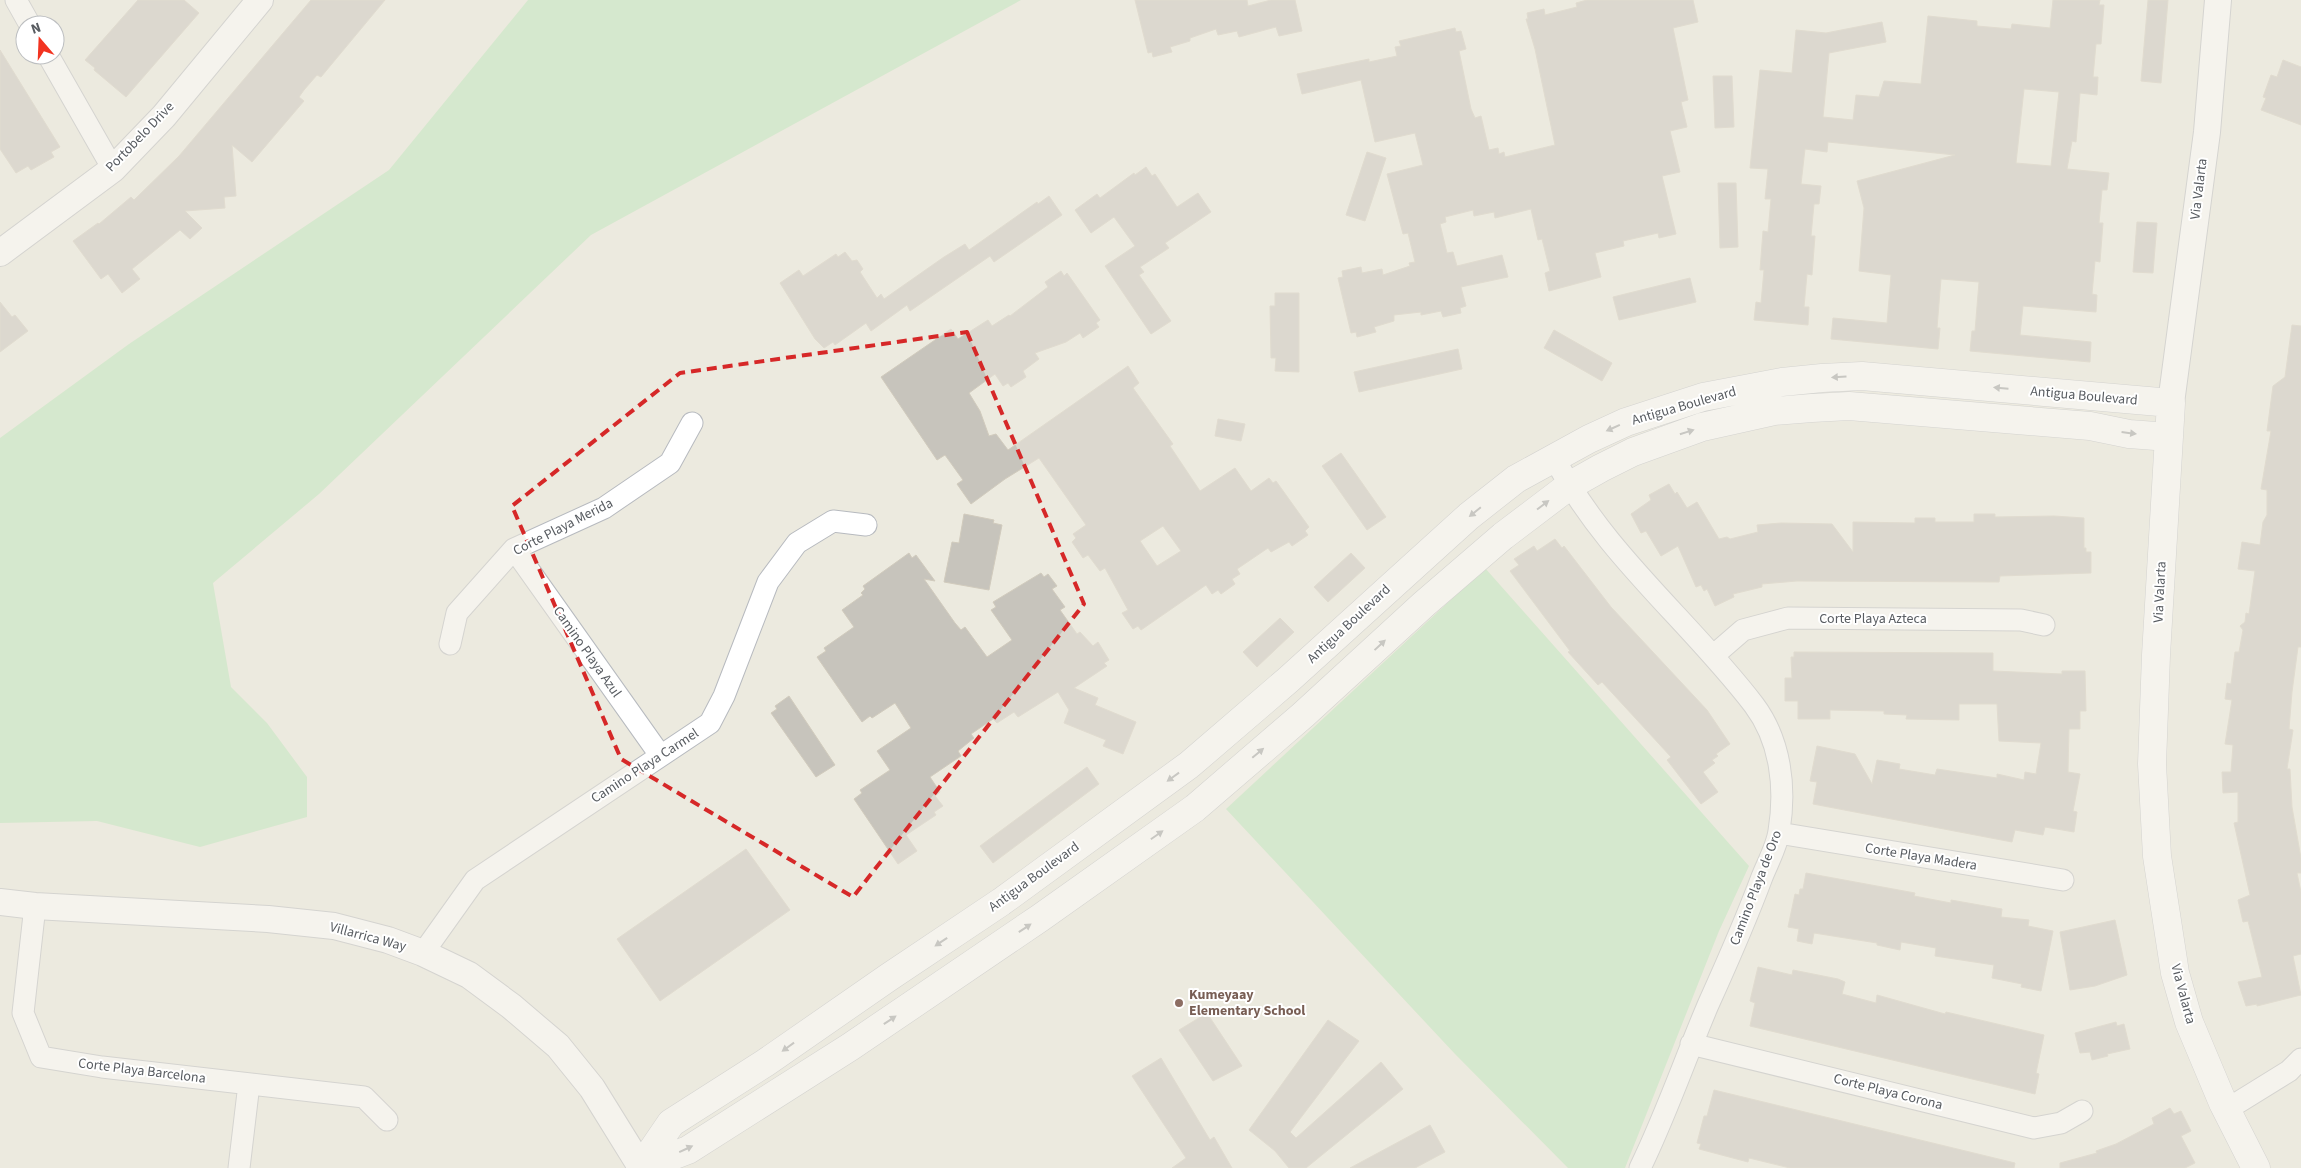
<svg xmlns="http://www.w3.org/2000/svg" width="2301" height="1168" font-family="'Source Sans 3',sans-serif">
<rect width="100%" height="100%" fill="#eceadf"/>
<path fill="#b9e6ba" d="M 528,0 L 1021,0 L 591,235 L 319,494 L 213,583 L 231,687 L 267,723 L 307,777 L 307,817 L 200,847 L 97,821 L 0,823 L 0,438 L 129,344 L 389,170 Z
M 1485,568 L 1749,866 L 1719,931 L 1625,1168 L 1568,1168 L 1455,1054 L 1226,809 Z"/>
<path fill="#c7c4bc" stroke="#d1cbbd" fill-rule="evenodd" d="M 138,0 L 184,0 L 199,13 L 126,97 L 94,70 L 95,68 L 85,60 Z
M 311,0 L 385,0 L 321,77 L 317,75 L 304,90 L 299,97 L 304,101 L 252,162 L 232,145 L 236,196 L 224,197 L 225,208 L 185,211 L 202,228 L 190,239 L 180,230 L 132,269 L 140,279 L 122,293 L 108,274 L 101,279 L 73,241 L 98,223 L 99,224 L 131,197 L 134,200 L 179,156 Z
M 1135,0 L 1247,0 L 1248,6 L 1271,0 L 1295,0 L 1302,31 L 1279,36 L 1276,27 L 1239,37 L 1237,31 L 1218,35 L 1216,29 L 1190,38 L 1190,41 L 1170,47 L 1172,52 L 1153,57 L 1152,52 L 1148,53 Z
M 1587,0 L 1693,0 L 1698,22 L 1673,28 L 1688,100 L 1681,102 L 1687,127 L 1670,131 L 1680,172 L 1662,176 L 1676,234 L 1659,238 L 1658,233 L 1623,241 L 1624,246 L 1595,253 L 1601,277 L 1549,291 L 1545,273 L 1550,271 L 1542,239 L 1538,240 L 1531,209 L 1495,218 L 1494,212 L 1474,216 L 1473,210 L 1445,217 L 1446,222 L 1440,224 L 1447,253 L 1453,252 L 1457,266 L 1502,255 L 1508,277 L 1461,287 L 1466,306 L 1460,308 L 1461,313 L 1443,317 L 1441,311 L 1421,315 L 1421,312 L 1394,315 L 1394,321 L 1374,327 L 1376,332 L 1357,337 L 1356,332 L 1351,333 L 1338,278 L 1343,277 L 1342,271 L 1361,267 L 1362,273 L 1382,269 L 1383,275 L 1410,266 L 1409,263 L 1415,262 L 1408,233 L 1403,234 L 1387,174 L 1423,165 L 1415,133 L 1375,142 L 1361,80 L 1302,94 L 1297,74 L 1369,59 L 1369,62 L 1397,56 L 1395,47 L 1401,46 L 1399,41 L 1455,28 L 1456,32 L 1461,31 L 1466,49 L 1459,51 L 1471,109 L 1475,118 L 1481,116 L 1489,150 L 1498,148 L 1499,154 L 1504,152 L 1505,157 L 1555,145 L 1535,49 L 1526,19 L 1528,19 L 1527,13 L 1544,9 L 1545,15 L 1577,7 L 1576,3 Z
M 2053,0 L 2100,0 L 2099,5 L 2104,5 L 2101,44 L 2096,44 L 2093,77 L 2098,77 L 2097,95 L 2080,93 L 2076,142 L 2072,141 L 2067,169 L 2109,173 L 2107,190 L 2102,190 L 2099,223 L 2103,223 L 2100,262 L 2095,261 L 2092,294 L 2097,295 L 2096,312 L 2023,306 L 2020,335 L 2091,342 L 2090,362 L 1970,351 L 1972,331 L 1975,331 L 1979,282 L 1941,279 L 1937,328 L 1940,328 L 1938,349 L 1831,339 L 1833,318 L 1887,323 L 1891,275 L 1859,271 L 1864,208 L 1857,181 L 1955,155 L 1828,142 L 1827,152 L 1805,149 L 1801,184 L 1821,186 L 1819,204 L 1814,204 L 1811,236 L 1815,236 L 1812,275 L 1807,274 L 1804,307 L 1809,307 L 1808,325 L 1754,320 L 1756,302 L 1761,303 L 1764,270 L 1760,270 L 1763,231 L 1768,232 L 1771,199 L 1765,199 L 1768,169 L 1750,168 L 1760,70 L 1792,73 L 1796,30 L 1826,33 L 1882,22 L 1886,42 L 1829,53 L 1823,117 L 1853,120 L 1856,95 L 1879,97 L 1884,81 L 1921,84 L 1928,16 L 1977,21 L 1977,26 L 2011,29 L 2012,24 L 2050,28 ZM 2024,89 L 2059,92 L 2051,166 L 2016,163 Z
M 2148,0 L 2168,0 L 2161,83 L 2141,81 Z
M 0,50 L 60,147 L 51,152 L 54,157 L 31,170 L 28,166 L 16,173 L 0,149 Z
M 2283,60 L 2301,67 L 2301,125 L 2261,110 L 2266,98 L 2263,97 L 2271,75 L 2277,77 Z
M 1713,76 L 1732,76 L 1734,127 L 1715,128 Z
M 1367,152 L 1386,158 L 1365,221 L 1346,215 Z
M 1146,167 L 1152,176 L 1155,174 L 1177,207 L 1198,193 L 1211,212 L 1165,243 L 1169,248 L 1140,267 L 1144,272 L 1139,275 L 1171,321 L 1151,334 L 1105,266 L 1135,246 L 1114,217 L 1091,233 L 1075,210 L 1097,194 L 1100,198 L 1134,173 L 1135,175 Z
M 1718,183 L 1736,183 L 1738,247 L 1720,248 Z
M 1049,196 L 1062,215 L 994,262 L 990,256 L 910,311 L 907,305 L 871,331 L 866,323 L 835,345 L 833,342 L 824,348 L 815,339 L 780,283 L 799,270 L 803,276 L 836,254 L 838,257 L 845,252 L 852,261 L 857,260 L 863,269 L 860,272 L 877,298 L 881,294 L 884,299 L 944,257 L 965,244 L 969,250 L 1037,202 L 1038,204 Z
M 2137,222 L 2157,223 L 2153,273 L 2133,272 Z
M 1061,271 L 1064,276 L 1067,273 L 1100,320 L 1096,323 L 1099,327 L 1083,338 L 1080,333 L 1066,342 L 1035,353 L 1039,359 L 1023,371 L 1026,377 L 1011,387 L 1008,383 L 1003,386 L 995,374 L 969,393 L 980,411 L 989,436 L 996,434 L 1008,450 L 1128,366 L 1139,383 L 1133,388 L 1173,444 L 1170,446 L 1200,491 L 1235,468 L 1251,491 L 1269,478 L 1273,483 L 1276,481 L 1309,527 L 1305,531 L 1308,535 L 1292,546 L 1289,542 L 1271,552 L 1268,548 L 1237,569 L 1240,574 L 1232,579 L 1235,584 L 1221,594 L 1218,590 L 1212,594 L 1206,585 L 1141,630 L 1138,626 L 1133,629 L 1122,613 L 1128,610 L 1105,568 L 1100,571 L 1088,555 L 1083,558 L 1072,542 L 1076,538 L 1073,534 L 1086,525 L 1039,458 L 1005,479 L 971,504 L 957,484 L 963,480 L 945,455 L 937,460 L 881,377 L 951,329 L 958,339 L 988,320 L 992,326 L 1009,315 L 1010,316 L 1048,287 L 1045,282 ZM 1163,526 L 1181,551 L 1157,566 L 1140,541 Z
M 1690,278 L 1696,302 L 1619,320 L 1613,297 Z
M 1275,293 L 1299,293 L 1299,372 L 1275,371 L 1276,358 L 1271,358 L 1270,306 L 1275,306 Z
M 0,302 L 12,317 L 15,315 L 28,331 L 0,352 Z
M 2292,325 L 2301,326 L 2301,647 L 2298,647 L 2292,692 L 2289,729 L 2293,730 L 2287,769 L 2290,769 L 2292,807 L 2301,858 L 2301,873 L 2297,873 L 2301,892 L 2301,954 L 2293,956 L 2301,995 L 2257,1006 L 2257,1004 L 2246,1006 L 2238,982 L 2262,977 L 2248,921 L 2243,922 L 2238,900 L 2250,895 L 2234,823 L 2238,822 L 2238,792 L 2223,793 L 2222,772 L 2231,772 L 2233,745 L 2225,744 L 2232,700 L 2225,699 L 2227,683 L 2231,684 L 2235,652 L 2239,652 L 2243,630 L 2240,626 L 2245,622 L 2246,613 L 2249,614 L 2255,571 L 2238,569 L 2242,542 L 2260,545 L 2263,522 L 2267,515 L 2267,490 L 2261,489 L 2271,431 L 2267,431 L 2273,386 L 2285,377 Z
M 1554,330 L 1612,363 L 1602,381 L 1544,348 Z
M 1458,349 L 1462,369 L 1359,392 L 1354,372 Z
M 1218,419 L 1245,424 L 1241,441 L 1215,436 Z
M 1341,453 L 1386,517 L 1367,530 L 1322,466 Z
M 1669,484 L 1675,494 L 1677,492 L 1687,508 L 1697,502 L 1719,539 L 1727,537 L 1730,539 L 1758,532 L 1757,525 L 1781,523 L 1832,524 L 1853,552 L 1853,522 L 1915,523 L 1915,518 L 1935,518 L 1935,522 L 1974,522 L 1974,514 L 1995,514 L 1995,517 L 2054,516 L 2084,518 L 2084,548 L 2086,548 L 2086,552 L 2091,552 L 2091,573 L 2000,576 L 1999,582 L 1797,581 L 1762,584 L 1762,587 L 1733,594 L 1734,597 L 1715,606 L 1707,589 L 1704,591 L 1701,585 L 1696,587 L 1678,546 L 1661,556 L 1646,531 L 1641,533 L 1631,514 L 1651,500 L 1649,495 Z
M 964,514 L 994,520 L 993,523 L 1002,525 L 989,590 L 944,582 L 952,542 L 959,543 Z
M 1555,539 L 1562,548 L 1564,546 L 1611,607 L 1707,710 L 1730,744 L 1716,754 L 1718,756 L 1712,760 L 1715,763 L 1703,772 L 1718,792 L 1701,804 L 1667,760 L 1671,757 L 1602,682 L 1598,685 L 1568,652 L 1570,651 L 1510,571 L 1519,565 L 1514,559 L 1534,546 L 1537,551 Z
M 909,553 L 912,558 L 916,555 L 935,581 L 924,579 L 955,623 L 961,630 L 965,627 L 987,657 L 1012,640 L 991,610 L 996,607 L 993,602 L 1041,573 L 1044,577 L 1048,574 L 1057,586 L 1052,589 L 1065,607 L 1060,610 L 1077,634 L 1080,632 L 1093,646 L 1098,642 L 1109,660 L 1104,663 L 1107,666 L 1074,688 L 1098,698 L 1095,705 L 1136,722 L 1123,754 L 1103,746 L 1106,740 L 1064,723 L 1069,710 L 1058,692 L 1018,717 L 1014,712 L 997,723 L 993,719 L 971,734 L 974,738 L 958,751 L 961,756 L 930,777 L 940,792 L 935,796 L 943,806 L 934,812 L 936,815 L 906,835 L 917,851 L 898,864 L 854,799 L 862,793 L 860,790 L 890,770 L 877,751 L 911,728 L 895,703 L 872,718 L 870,716 L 862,722 L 817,657 L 826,651 L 824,648 L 854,627 L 842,610 L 863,595 L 861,593 L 865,589 L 863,586 Z
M 1351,553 L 1365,568 L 1328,602 L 1314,587 Z
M 1280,618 L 1294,632 L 1257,667 L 1243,652 Z
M 1794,652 L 1993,653 L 1993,671 L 2062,674 L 2062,671 L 2085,671 L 2086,711 L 2080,711 L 2080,729 L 2069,729 L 2068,772 L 2080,774 L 2073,811 L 2077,812 L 2074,832 L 2045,827 L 2043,835 L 2015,830 L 2012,842 L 1813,804 L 1817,782 L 1810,781 L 1817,746 L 1855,754 L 1872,784 L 1877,760 L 1900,764 L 1899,769 L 1935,775 L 1937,769 L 1997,778 L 1997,774 L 2024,780 L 2025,772 L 2036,774 L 2041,743 L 1999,741 L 1997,704 L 1959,704 L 1959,720 L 1906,719 L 1907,715 L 1884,714 L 1884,711 L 1830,710 L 1830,719 L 1798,719 L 1798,701 L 1785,701 L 1785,678 L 1792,678 L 1791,657 L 1794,657 Z
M 789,696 L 835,765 L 816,777 L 771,713 L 777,709 L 775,706 Z
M 1087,767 L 1099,784 L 993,863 L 980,846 Z
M 746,849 L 790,910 L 660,1001 L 617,939 Z
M 1806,873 L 1915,893 L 1914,896 L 1951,903 L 1951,900 L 2002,909 L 2001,917 L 2029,920 L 2028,926 L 2053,931 L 2041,991 L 2021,987 L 2022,984 L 1992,978 L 1994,965 L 1935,956 L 1936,948 L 1901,942 L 1900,950 L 1877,945 L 1877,943 L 1814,933 L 1812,944 L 1797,941 L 1799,929 L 1788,927 L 1795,894 L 1799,895 L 1800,889 L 1803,889 Z
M 2115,920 L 2127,975 L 2095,986 L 2070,990 L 2060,932 Z
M 1758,967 L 1792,975 L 1793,970 L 1838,979 L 1845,982 L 1842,994 L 1876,1003 L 1877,995 L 1945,1014 L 1946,1012 L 2044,1035 L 2036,1073 L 2039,1074 L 2035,1094 L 1750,1026 L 1755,1003 L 1750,1001 Z
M 1207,1013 L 1242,1066 L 1213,1081 L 1179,1030 Z
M 1328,1020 L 1359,1041 L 1290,1132 L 1296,1138 L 1381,1062 L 1403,1089 L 1306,1168 L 1289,1168 L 1275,1151 L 1249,1130 Z
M 2116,1022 L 2117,1026 L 2124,1024 L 2130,1049 L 2107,1054 L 2108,1056 L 2092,1060 L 2090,1052 L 2080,1053 L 2075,1033 Z
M 1161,1058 L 1210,1140 L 1214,1137 L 1232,1168 L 1172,1168 L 1186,1158 L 1132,1076 Z
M 1714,1090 L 2015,1163 L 2014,1168 L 1790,1168 L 1749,1158 L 1748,1162 L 1699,1149 L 1701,1144 L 1697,1143 L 1704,1116 L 1707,1116 Z
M 2170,1108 L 2174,1114 L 2181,1111 L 2191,1131 L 2181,1136 L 2195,1163 L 2185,1168 L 2060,1168 L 2060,1163 L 2097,1153 L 2096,1151 L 2116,1144 L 2154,1124 L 2152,1118 Z
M 1430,1125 L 1445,1152 L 1415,1168 L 1350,1168 Z"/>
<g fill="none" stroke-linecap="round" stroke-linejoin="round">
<defs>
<path id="minor" d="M 16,0 L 30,25
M 48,55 L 113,169
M 1554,457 C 1603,553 1690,621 1754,705 C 1781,741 1786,788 1779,831 C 1777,846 1768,862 1762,877 C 1746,920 1727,963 1708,1005 C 1685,1059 1666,1115 1640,1168
M 514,549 L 660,755
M 450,644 L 457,613 L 514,549 L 604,508 L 670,463 L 692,423
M 1713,656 L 1743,630 L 1788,618 L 2021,620 L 2044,625
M 1779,833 L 2063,880
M 35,906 L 23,1013 L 41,1057 L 102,1067 L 364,1097 L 387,1120
M 423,953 L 475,880 L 710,723 L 724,696 L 768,582 L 797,543 L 833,521 L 866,525
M 1691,1044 L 2034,1128 L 2061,1123 L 2082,1111
M 2226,1110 L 2289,1071 L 2301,1059
M 239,1168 L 249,1084"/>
<path id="tertiary" d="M 0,253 L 113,169 L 164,116 L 260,0
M 2171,403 L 2207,132 L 2218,0
M 0,902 L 35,906 L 268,919 L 334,926 L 388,940 L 423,953 L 469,975 L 511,1006 L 558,1046 L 592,1088 L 641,1167"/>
<path id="secondary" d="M 641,1167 L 671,1123 L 765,1063 L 889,977 L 1001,902 L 1189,765 L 1288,680 L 1469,516 L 1516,479 L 1589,439 L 1626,422 L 1703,397 L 1782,382 L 1822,378 L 1862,376 L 2171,403 L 2156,655 L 2152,764 L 2157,856 L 2175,973 L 2189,1022 L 2223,1103 L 2256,1168
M 640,1168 L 688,1150 L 850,1047 L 1040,918 L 1195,808 L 1303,715 L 1424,604 L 1503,536 L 1569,486 L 1601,468 L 1633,452 L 1702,427 L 1774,411 L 1812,408 L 1849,406 L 2090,426 L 2129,434 L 2169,437"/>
</defs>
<use href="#minor" stroke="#b7babf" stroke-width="23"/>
<use href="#tertiary" stroke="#b7babf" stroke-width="28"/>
<use href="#secondary" stroke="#b5b9bf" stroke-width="29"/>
<use href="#minor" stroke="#fff" stroke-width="21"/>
<use href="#tertiary" stroke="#fff" stroke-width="26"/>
<use href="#secondary" stroke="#fff" stroke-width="28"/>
</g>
<defs><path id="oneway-solid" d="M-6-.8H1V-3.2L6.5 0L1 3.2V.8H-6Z" transform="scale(1.25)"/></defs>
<g fill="#9b9da0">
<use href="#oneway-solid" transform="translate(1839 377) rotate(177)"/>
<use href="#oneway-solid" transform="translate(2001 388) rotate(-175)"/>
<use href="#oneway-solid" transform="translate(1613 428) rotate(156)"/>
<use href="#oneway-solid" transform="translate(1687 432) rotate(-18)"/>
<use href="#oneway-solid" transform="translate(2129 433) rotate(7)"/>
<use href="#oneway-solid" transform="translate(1543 505) rotate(-37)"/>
<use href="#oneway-solid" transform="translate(1475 512) rotate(141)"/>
<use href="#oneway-solid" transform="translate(1380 645) rotate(-43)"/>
<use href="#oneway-solid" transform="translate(1258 753) rotate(-40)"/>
<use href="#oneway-solid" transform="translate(1173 777) rotate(144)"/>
<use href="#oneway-solid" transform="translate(1157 835) rotate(-35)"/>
<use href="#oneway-solid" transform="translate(1025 928) rotate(-34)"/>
<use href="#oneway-solid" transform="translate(941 942) rotate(146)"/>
<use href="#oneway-solid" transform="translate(890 1020) rotate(-34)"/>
<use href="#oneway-solid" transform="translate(788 1047) rotate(144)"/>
<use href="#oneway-solid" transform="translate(686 1149) rotate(-25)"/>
</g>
<path d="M0 0H2301V1168H0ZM 967,332 L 1084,604 L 853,897 L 621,759 L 512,506 L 680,373 Z" fill="#eceadf" fill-opacity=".55" fill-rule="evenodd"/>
<path fill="none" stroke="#d62828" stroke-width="4" stroke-dasharray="10 6" stroke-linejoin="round" d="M 967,332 L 1084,604 L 853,897 L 621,759 L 512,506 L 680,373 Z"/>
<circle fill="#8d6e63" stroke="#fff" stroke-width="2" cx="1179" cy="1003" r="5"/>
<g text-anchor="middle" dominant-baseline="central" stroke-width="4" stroke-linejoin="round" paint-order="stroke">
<g font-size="14" fill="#585c61" stroke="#fff">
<text transform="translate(140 137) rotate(-46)">Portobelo Drive</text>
<text transform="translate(2199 189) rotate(-83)">Via Valarta</text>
<text transform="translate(2084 396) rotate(5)">Antigua Boulevard</text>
<text transform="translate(1684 406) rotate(-16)">Antigua Boulevard</text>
<text transform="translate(563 527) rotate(-27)">Corte Playa Merida</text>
<text transform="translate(2160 592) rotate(-87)">Via Valarta</text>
<text x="1873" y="619">Corte Playa Azteca</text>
<text transform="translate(1349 624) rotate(-43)">Antigua Boulevard</text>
<text transform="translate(587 652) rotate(55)">Camino Playa Azul</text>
<text transform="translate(645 766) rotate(-33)">Camino Playa Carmel</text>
<text transform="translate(1921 857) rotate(9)">Corte Playa Madera</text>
<text transform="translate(1034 877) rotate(-36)">Antigua Boulevard</text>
<text transform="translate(1756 888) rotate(-69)">Camino Playa de Oro</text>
<text transform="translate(368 937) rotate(15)">Villarrica Way</text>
<text transform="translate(2183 994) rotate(75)">Via Valarta</text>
<text transform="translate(142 1071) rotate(7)">Corte Playa Barcelona</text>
<text transform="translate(1888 1092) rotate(14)">Corte Playa Corona</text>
</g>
<g font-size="14" font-weight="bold" fill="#785e54" stroke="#fff" text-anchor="start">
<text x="1189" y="995">Kumeyaay<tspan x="1189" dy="16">Elementary School</tspan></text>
</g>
</g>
<g transform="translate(40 40) rotate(341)"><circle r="24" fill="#ffffff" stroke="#bcbec0"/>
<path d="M0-4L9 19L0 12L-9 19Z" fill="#f23320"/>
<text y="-8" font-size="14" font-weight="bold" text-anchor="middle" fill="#585c61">N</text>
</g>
</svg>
